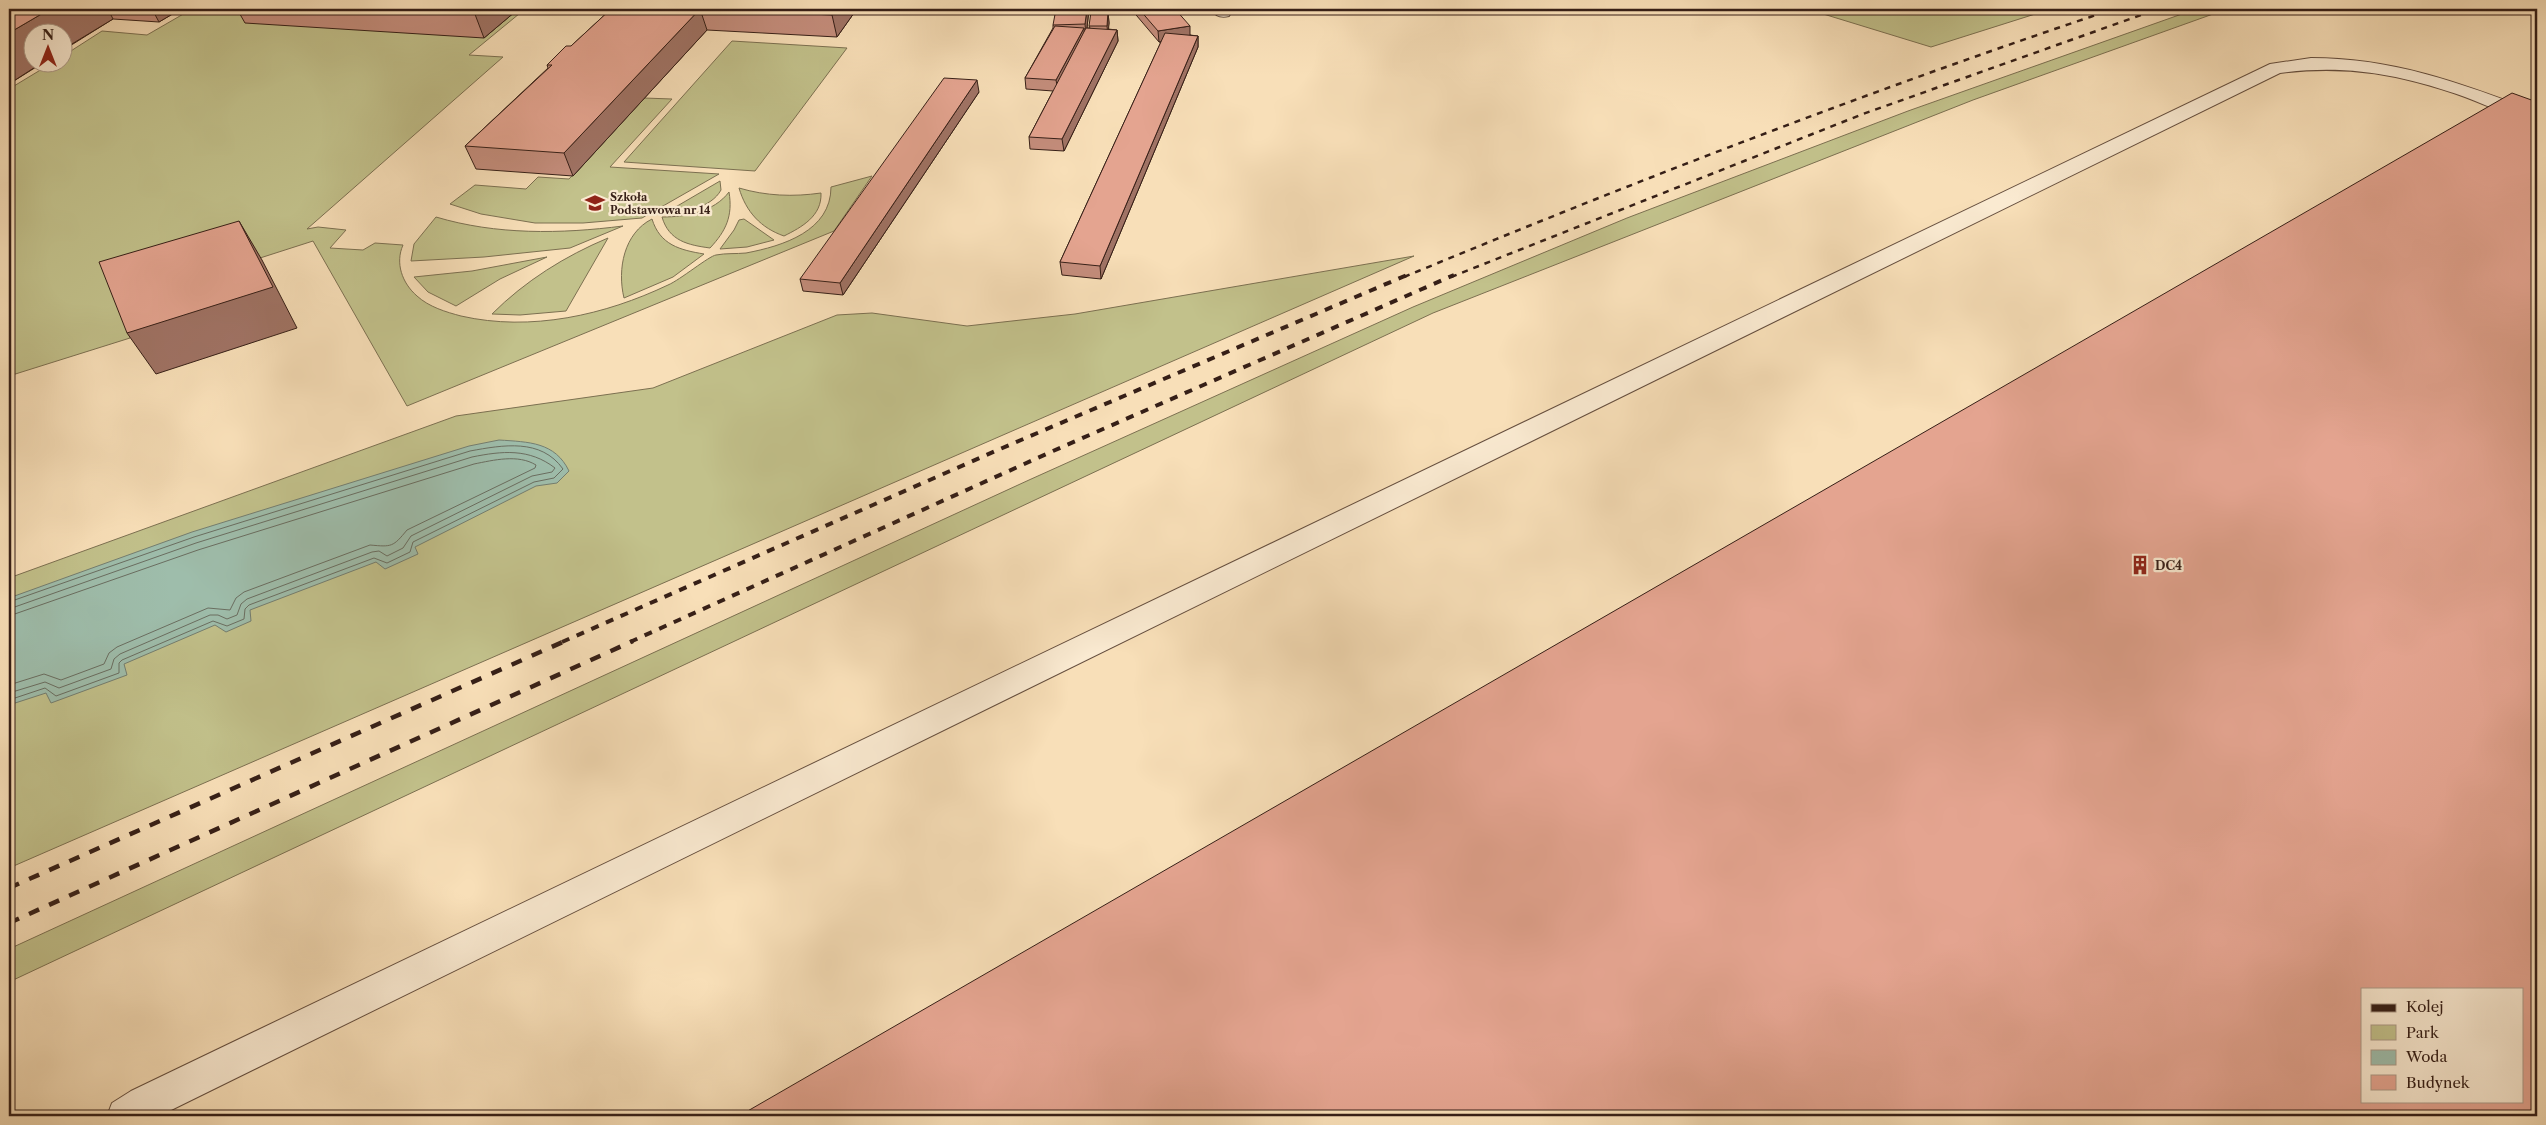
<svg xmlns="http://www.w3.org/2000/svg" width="2546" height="1125" font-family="'Libre Caslon Text',serif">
<rect width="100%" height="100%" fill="#f8dfb8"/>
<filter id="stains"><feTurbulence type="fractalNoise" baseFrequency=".004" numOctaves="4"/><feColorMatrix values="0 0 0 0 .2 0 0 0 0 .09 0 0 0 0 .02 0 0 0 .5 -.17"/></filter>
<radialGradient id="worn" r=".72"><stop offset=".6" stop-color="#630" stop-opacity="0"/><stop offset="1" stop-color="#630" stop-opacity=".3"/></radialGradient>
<path fill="#c2c18b" stroke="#7c7051" d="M 192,9 L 525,9 L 469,55 L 503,57 L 307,229 L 318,227 L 346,230 L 330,248 L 363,250 L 375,243 L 403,245 C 395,263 402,283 417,296 C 429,307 446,312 461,316 C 531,332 605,315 668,285 C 680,280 709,256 716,255 C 726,253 736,254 746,253 C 783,246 831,231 831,187 L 872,176 L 834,231 L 407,406 L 313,241 L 120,303 L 130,338 L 9,376 L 9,89 L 52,63 L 62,62 L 63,56 L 102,31 L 147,35 Z
M 1807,9 L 2051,9 L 1931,47 Z
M 2196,9 L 2227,9 L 1973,100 L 1433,313 L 9,982 L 9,949 L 1029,480 L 1413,307 L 1627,218 L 1908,111 Z
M 732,41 L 847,48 L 755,171 L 624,162 Z
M 644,98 L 672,99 L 610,167 L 719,174 L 642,218 L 583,223 L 535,223 L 481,214 L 450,204 L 475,185 L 526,189 L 538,177 L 569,179 Z
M 720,181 L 721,190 C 711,208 685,212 667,212 Z
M 739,188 C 766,196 793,197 821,193 C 822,216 802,227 784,236 C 761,228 746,212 739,188 Z
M 729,192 C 733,216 726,231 710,248 C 688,245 669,241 662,217 C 686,217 714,212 729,192 Z
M 436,217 C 496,235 561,234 623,226 L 570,248 L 484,257 L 411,261 L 414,244 Z
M 652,219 C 660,245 680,250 704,254 L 673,277 L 624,298 C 617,269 624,233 652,219 Z
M 744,219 L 774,240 L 747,247 L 720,249 L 734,230 L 739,220 Z
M 608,238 L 566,311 L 520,315 L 492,314 C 525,281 565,256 608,238 Z
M 1414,256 L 9,868 L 9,578 L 456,416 L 653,388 L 837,315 L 872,313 L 967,326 L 1075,314 Z
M 547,257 L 500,279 L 456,306 L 428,292 L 414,277 L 472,271 Z"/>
<path fill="#9ebdab" stroke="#747e70" d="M 499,440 C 529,442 555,442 569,471 L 557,483 L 536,486 L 415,547 L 418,554 L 385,569 L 376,562 L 250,610 L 251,621 L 226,632 L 215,625 L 124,664 L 127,675 L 51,703 L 46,693 L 9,705 L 9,598 L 192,532 L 469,446 Z"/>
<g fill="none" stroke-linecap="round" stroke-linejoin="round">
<path stroke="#6a6e61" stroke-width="1" d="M 9,602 L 194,537 L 470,451 C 503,445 541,438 563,469 L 554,478 L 534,482 L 413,542 L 410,552 L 387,563 L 374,558 L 249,605 L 245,609 L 244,619 L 227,626 L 213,621 L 122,660 L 119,663 L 119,673 L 56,696 L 45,688 L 9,700
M 9,609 L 196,543 L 472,457 C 502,451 529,448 555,468 L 552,472 L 532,476 L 411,536 L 403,548 L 387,556 L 379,551 L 372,552 L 247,599 L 241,604 L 237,615 L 227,619 L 218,615 L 210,615 L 120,654 L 114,659 L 111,669 L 59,688 L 45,682 L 9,693
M 9,616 L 198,550 L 474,464 C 494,460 518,454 536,465 L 535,468 L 407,530 C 393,547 392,547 370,545 L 244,592 L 236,598 L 230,610 L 208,608 L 117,647 L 109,653 L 104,664 L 61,680 L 44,674 L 9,685"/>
<defs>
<path id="lane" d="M 1211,9 L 1229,9 L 1231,12 L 1229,16 C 1221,18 1215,16 1211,9 Z
M 2311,58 C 2393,58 2461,83 2537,112 L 2537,124 C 2513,118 2489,106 2465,97 C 2402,75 2348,64 2280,73 L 159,1116 L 107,1116 L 112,1103 L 131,1091 L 2270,64 Z"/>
</defs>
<use href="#lane" stroke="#664f3f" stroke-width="2"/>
<use href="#lane" fill="#faead1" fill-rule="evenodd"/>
<path stroke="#361f17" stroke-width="2.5" stroke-dasharray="6 6" stroke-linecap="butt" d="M 1404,277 C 1638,180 1874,89 2114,9
M 1451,277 L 1863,114 L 2158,9"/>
<path stroke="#361f17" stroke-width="4" stroke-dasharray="8 8" stroke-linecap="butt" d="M 562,642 L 1000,449 L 1407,275
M 630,642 L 1053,451 L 1454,275"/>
<path stroke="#361f17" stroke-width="4.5" stroke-dasharray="11 11" stroke-linecap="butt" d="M 9,888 L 565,641
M 9,923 L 633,641"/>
</g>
<path fill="#c48d7c" stroke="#361f17" d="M 9,9 L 181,9 L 159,22 L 113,19 L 9,84 Z
M 237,9 L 515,9 L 516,11 L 484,38 L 245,23 Z
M 611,9 L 853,9 L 854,13 L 837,37 L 707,30 L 573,176 L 476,169 L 465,146 L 548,68 L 547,65 L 571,46 Z
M 1089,9 L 1087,28 L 1090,28 L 1089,26 L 1108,12 L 1109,23 L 1108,29 L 1117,30 L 1118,41 L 1064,151 L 1030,149 L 1029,137 L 1053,91 L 1026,89 L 1025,78 L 1053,28 L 1053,25 Z
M 1131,9 L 1175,9 L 1190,35 L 1198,36 L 1198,47 L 1101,279 L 1062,275 L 1060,262 L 1161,42 L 1159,42 Z
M 979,92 L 843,295 L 803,291 L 800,279 Z"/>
<path fill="#a07365" stroke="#361f17" d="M 50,9 L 108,9 L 113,19 L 62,50 L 62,32 L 32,32 L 32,62 L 43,62 L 9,84 L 9,33 Z
M 152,9 L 181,9 L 159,22 Z
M 473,9 L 515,9 L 516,11 L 484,38 Z
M 700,9 L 707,30 L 573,176 L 564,153 Z
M 837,9 L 853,9 L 854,13 L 837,37 L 832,15 Z
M 1087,9 L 1089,9 L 1086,36 L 1085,24 Z
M 1108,12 L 1109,23 L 1108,37 L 1107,26 Z
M 1190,26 L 1190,37 L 1159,42 L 1158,31 Z
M 1084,28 L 1085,40 L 1058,91 L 1056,80 Z
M 1117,30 L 1118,41 L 1064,151 L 1062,139 Z
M 1198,36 L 1198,47 L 1101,279 L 1100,266 Z
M 977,80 L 979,92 L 843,295 L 840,283 Z
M 239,221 L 262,260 L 297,328 L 156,374 L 127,333 Z"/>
<path fill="#e4a490" stroke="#361f17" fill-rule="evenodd" d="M 9,9 L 50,9 L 9,33 Z
M 611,9 L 700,9 L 564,153 L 465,146 L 552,65 L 547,65 L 566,46 L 571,46 Z
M 703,9 L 837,9 L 832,15 Z
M 1056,9 L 1087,9 L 1085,24 L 1053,25 Z
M 1139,9 L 1175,9 L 1190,26 L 1158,31 Z
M 1091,12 L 1108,12 L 1107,26 L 1089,26 Z
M 1055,26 L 1084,28 L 1056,80 L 1025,78 Z
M 1086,28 L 1117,30 L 1062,139 L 1029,137 Z
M 1165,33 L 1198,36 L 1100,266 L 1060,262 Z
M 944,78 L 977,80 L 840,283 L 800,279 Z
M 2512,93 L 2537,102 L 2537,1116 L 739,1116 ZM 2362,989 L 2522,989 L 2522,1101 L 2362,1101 Z
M 239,221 L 273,287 L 127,333 L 99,262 Z"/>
<defs>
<symbol id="school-bare" viewBox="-9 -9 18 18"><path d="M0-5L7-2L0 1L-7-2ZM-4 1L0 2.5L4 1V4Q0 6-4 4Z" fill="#8f2418" stroke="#faead1" stroke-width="2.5" paint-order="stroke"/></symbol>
<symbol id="building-bare" viewBox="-9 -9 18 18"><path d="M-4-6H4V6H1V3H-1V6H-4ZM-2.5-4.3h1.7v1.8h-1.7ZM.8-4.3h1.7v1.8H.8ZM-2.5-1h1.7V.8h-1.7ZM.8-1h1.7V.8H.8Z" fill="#8f2418" stroke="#faead1" stroke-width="2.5" paint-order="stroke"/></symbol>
</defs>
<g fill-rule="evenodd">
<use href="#school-bare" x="581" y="189" width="28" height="28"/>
<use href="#building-bare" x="2126" y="551" width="28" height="28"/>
</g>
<g text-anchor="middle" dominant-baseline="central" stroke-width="4.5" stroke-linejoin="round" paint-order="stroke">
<g font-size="11" font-weight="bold" fill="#361f17" stroke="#faead1" text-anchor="start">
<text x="610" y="197">Szkoła<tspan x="610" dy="13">Podstawowa nr 14</tspan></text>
</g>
<g font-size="12" font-weight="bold" fill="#361f17" stroke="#faead1" text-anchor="start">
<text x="2155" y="565">DC4</text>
</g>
</g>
<rect width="2546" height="1125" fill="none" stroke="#f8dfb8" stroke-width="30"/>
<rect x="10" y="10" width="2526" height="1105" fill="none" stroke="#361f17" stroke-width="2.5"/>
<rect x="15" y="15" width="2516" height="1095" fill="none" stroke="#361f17"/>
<rect x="2361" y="988" width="162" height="115" fill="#faead1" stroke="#ac9987"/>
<rect x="2371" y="1004" width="25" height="8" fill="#361f17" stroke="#ac9987"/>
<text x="2406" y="1012" font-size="15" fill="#361f17">Kolej</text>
<rect x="2371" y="1025" width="25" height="15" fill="#c2c18b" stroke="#ac9987"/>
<text x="2406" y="1038" font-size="15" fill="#361f17">Park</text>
<rect x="2371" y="1050" width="25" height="15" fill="#9ebdab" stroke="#ac9987"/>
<text x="2406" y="1062" font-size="15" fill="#361f17">Woda</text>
<rect x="2371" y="1075" width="25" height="15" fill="#e4a490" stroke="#ac9987"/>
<text x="2406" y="1088" font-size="15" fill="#361f17">Budynek</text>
<g transform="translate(48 48)"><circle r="24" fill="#faead1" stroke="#ac9987"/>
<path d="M0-4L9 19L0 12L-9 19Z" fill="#8f2418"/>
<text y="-8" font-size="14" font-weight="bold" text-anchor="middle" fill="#361f17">N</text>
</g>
<rect width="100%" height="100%" filter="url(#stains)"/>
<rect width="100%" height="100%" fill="url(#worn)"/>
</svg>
